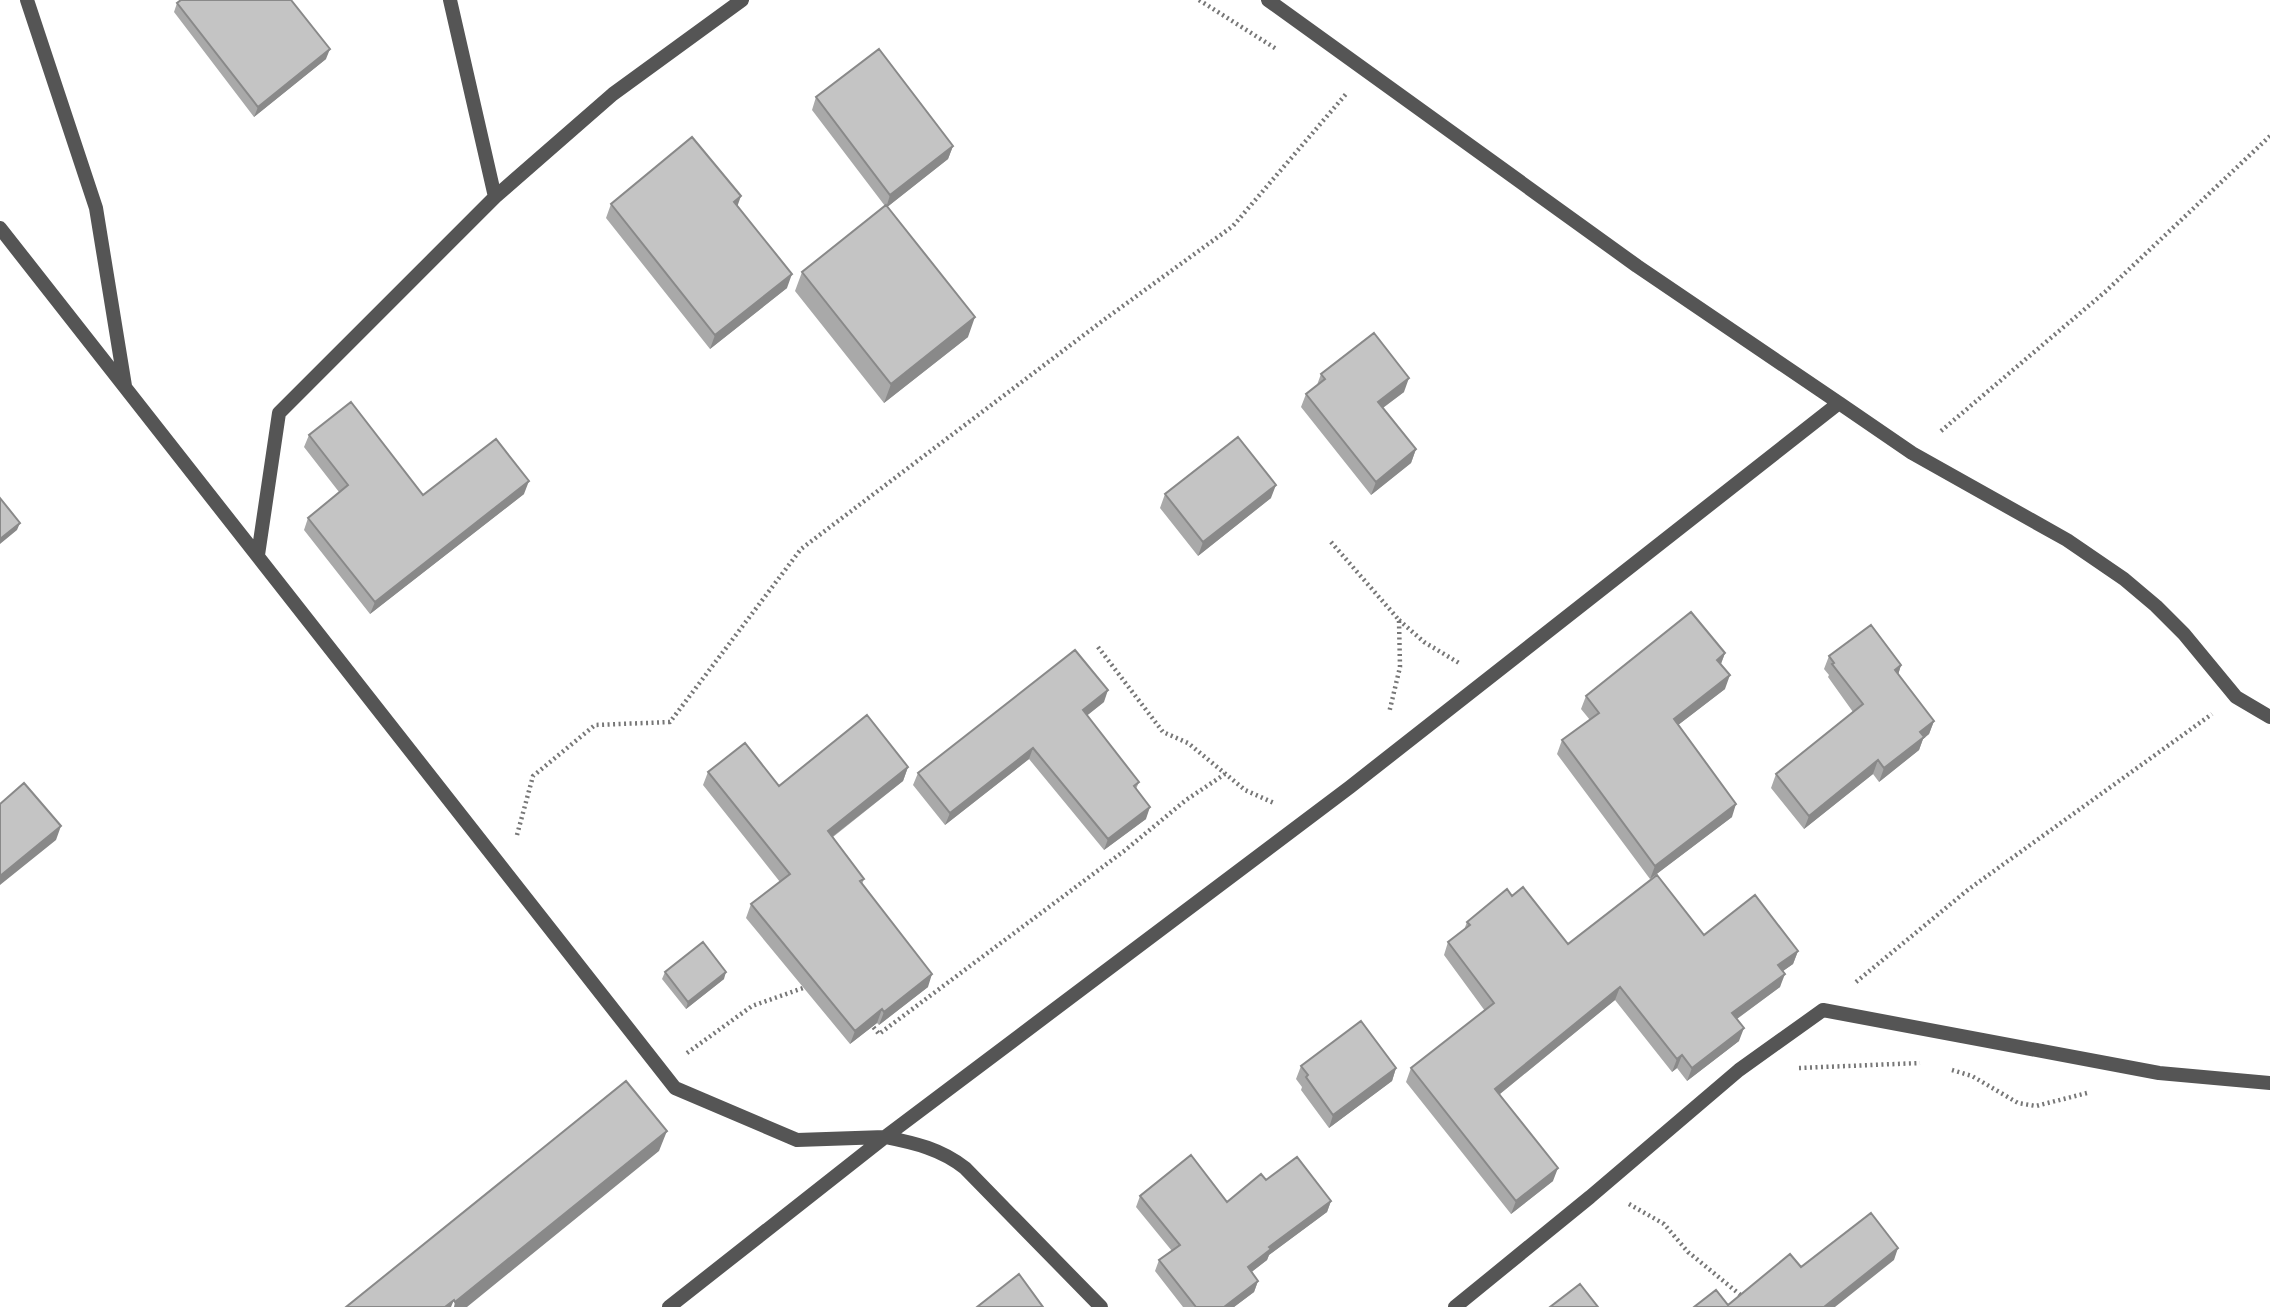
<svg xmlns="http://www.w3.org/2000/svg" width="2270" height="1307" font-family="Barlow,sans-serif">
<rect width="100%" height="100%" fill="#fff"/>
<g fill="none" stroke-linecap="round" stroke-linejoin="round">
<path stroke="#777" stroke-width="4.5" stroke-dasharray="2 3.5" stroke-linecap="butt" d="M 1199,0 L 1278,50
M 1941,431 L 2105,292 L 2270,136
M 1331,542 L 1399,620 L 1400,667 L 1389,713
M 1399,620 L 1424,642 L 1459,663
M 1098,647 L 1163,732 L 1188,743 L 1245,790 L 1274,803
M 517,835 L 533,776 L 595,725 L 670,722 L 801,549 L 1105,319 L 1233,226 L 1346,94
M 1856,982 L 1969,889 L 2212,714
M 870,1023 L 879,1034 L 1124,851 L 1186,800 L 1225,774
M 687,1053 L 752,1006 L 806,987
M 1799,1068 L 1920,1063
M 1952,1070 L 1972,1076 L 2018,1103 L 2036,1106 L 2087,1093
M 1629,1204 L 1664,1224 L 1688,1252 L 1743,1297"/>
<path stroke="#555" stroke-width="14" d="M 27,0 L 96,208 L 125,386
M 1268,0 L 1637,266 L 1839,403
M 495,197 L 613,94 L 742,0
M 0,228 L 675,1088 L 797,1140 L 885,1137 L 1350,787 L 1839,403 L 1912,453 L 2067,540 L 2124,579 L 2156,606 L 2184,634 L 2236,697 L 2270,717
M 258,555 L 279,413 L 495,197 L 450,0
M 669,1307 L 885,1137 C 915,1143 941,1149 965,1168 L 1101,1307
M 1455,1307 L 1590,1197 L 1739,1070 L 1823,1010 L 2159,1073 L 2270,1083"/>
</g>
<path fill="#a9a9a9" d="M 177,3 L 326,59 L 254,117 L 174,12 Z
M 816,97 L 953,146 L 948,159 L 887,207 L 968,337 L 884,403 L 795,291 L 802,272 L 885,206 L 812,110 Z
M 611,204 L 737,206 L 787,288 L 710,349 L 606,218 Z
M 1321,374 L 1404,392 L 1383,408 L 1416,449 L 1411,463 L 1371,495 L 1301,407 L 1306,394 L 1317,385 Z
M 309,435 L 423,495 L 524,494 L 370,614 L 304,530 L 308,518 L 339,492 L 304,447 Z
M 1165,494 L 1271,498 L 1198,556 L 1160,508 Z
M 1725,653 L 1721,664 L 1725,689 L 1678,725 L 1732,817 L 1650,879 L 1557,754 L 1562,740 L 1590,720 L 1581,709 L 1586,696 Z
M 1829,656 L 1901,665 L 1898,675 L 1934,721 L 1929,734 L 1923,739 L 1919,750 L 1879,782 L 1873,774 L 1804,829 L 1771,788 L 1776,774 L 1853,712 L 1828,677 L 1829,675 L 1824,669 Z
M 1104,702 L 1087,715 L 1139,782 L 1136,789 L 1146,819 L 1104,850 L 1029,759 L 945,825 L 913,785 L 918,773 Z
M 908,767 L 903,781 L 833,837 L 864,879 L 862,884 L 928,987 L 879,1025 L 877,1023 L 850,1044 L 746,918 L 751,904 L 780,882 L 703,785 L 708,772 L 779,786 Z
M 1512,896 L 1568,944 L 1704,935 L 1798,951 L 1793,964 L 1783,971 L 1780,987 L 1737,1019 L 1739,1041 L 1687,1081 L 1677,1068 L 1672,1072 L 1615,1000 L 1500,1094 L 1553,1181 L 1511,1214 L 1406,1082 L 1411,1068 L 1485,1011 L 1444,955 L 1448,942 L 1464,930 L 1467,922 Z
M 665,972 L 724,979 L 686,1009 L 662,979 Z
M 1301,1066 L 1396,1068 L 1392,1081 L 1329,1128 L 1301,1090 L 1302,1087 L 1296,1079 Z
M 1266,1180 L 1331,1201 L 1327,1212 L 1269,1255 L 1267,1260 L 1251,1272 L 1258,1281 L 1254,1292 L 1234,1307 L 1183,1307 L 1155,1271 L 1159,1260 L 1172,1251 L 1136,1207 L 1140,1196 L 1227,1202 Z"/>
<path fill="#898989" d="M 330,49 L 326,59 L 254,117 L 258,107 Z
M 953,146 L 948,159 L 886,208 L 890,195 Z
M 741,196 L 736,210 L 734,202 Z
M 792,274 L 787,288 L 710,349 L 715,335 Z
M 975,317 L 968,337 L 884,403 L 891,384 Z
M 1409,378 L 1404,392 L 1373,415 L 1378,402 Z
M 1416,449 L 1411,463 L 1371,495 L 1376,482 Z
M 529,481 L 524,494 L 370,614 L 375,602 Z
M 1276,485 L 1271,498 L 1198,556 L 1203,542 Z
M 20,523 L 17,530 L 0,544 L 0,539 Z
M 1725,653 L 1720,666 L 1717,660 Z
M 1901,665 L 1897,678 L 1895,670 Z
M 1730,675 L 1725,689 L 1669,732 L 1674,719 Z
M 1108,690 L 1104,702 L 1079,722 L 1083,710 Z
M 1934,721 L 1929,734 L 1923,739 L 1919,750 L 1879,782 L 1884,768 L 1920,732 Z
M 1033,748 L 1029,759 L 945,825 L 950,813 Z
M 1878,760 L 1873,774 L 1804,829 L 1809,816 Z
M 908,767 L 903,781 L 823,844 L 828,831 Z
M 1736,804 L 1732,817 L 1650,879 L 1655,866 Z
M 1150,807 L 1146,819 L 1104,850 L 1108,839 Z
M 61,826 L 56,840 L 0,885 L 0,876 Z
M 1798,951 L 1793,964 L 1773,978 L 1778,965 Z
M 726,972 L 724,979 L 686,1009 L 688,1002 Z
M 932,974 L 928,987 L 879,1025 L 884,1012 Z
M 1785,974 L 1780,987 L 1727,1026 L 1732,1013 Z
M 1620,987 L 1615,1000 L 1490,1102 L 1495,1089 Z
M 882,1009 L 877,1023 L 850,1044 L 855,1031 Z
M 1744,1028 L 1739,1041 L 1687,1081 L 1692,1068 Z
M 1682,1055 L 1677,1068 L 1672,1072 L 1677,1059 Z
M 1396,1068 L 1392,1081 L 1329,1128 L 1333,1115 Z
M 667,1131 L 659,1151 L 467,1307 L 454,1307 L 455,1302 Z
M 1558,1168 L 1553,1181 L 1511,1214 L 1516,1201 Z
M 1331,1201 L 1327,1212 L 1269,1255 L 1267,1260 L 1244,1278 L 1248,1267 L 1269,1247 Z
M 1898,1248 L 1894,1260 L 1835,1307 L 1824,1307 Z
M 1258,1281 L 1254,1292 L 1234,1307 L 1224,1307 Z
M 454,1300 L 451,1307 L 445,1307 Z"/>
<path fill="#c4c4c4" stroke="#898989" stroke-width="2" d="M 181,0 L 291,0 L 330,49 L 258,107 L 177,3 Z
M 879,49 L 953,146 L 890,195 L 816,97 Z
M 692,137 L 741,196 L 734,202 L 792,274 L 715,335 L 611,204 Z
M 886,205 L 975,317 L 891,384 L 802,272 Z
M 1374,333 L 1409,378 L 1378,402 L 1416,449 L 1376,482 L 1306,394 L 1325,379 L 1321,374 Z
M 351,402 L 423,495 L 496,439 L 529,481 L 375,602 L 308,518 L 348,485 L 309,435 Z
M 1238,437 L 1276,485 L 1203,542 L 1165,494 Z
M 0,498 L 20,523 L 0,539 Z
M 1691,612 L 1725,653 L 1717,660 L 1730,675 L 1674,719 L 1736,804 L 1655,866 L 1562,740 L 1599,713 L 1586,696 Z
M 1871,625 L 1901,665 L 1895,670 L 1934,721 L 1920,732 L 1924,737 L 1884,768 L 1878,760 L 1809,816 L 1776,774 L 1863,704 L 1832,664 L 1834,663 L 1829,656 Z
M 1075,650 L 1108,690 L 1083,710 L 1139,782 L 1134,786 L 1150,807 L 1108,839 L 1033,748 L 950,813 L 918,773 Z
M 867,715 L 908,767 L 828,831 L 864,879 L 860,881 L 932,974 L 884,1012 L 882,1009 L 855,1031 L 751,904 L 790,874 L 708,772 L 745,743 L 779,786 Z
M 24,783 L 61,826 L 0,876 L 0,804 Z
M 1657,875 L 1704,935 L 1755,895 L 1798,951 L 1778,965 L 1785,974 L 1732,1013 L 1744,1028 L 1692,1068 L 1682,1055 L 1677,1059 L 1620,987 L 1495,1089 L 1558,1168 L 1516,1201 L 1411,1068 L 1494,1003 L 1448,942 L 1470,925 L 1467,922 L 1507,889 L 1512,896 L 1523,887 L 1568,944 Z
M 703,942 L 726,972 L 688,1002 L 665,972 Z
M 1361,1021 L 1396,1068 L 1333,1115 L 1306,1077 L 1308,1075 L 1301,1066 Z
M 626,1081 L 667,1131 L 455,1302 L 454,1300 L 445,1307 L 346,1307 Z
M 1191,1155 L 1227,1202 L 1261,1174 L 1266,1180 L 1297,1157 L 1331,1201 L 1269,1247 L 1271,1249 L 1248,1267 L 1258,1281 L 1224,1307 L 1196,1307 L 1159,1260 L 1180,1245 L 1140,1196 Z
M 1871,1213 L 1898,1248 L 1824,1307 L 1694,1307 L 1716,1290 L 1728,1305 L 1790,1254 L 1801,1267 Z
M 1019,1274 L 1043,1307 L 977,1307 Z
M 1580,1284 L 1598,1307 L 1550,1307 Z"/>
</svg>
